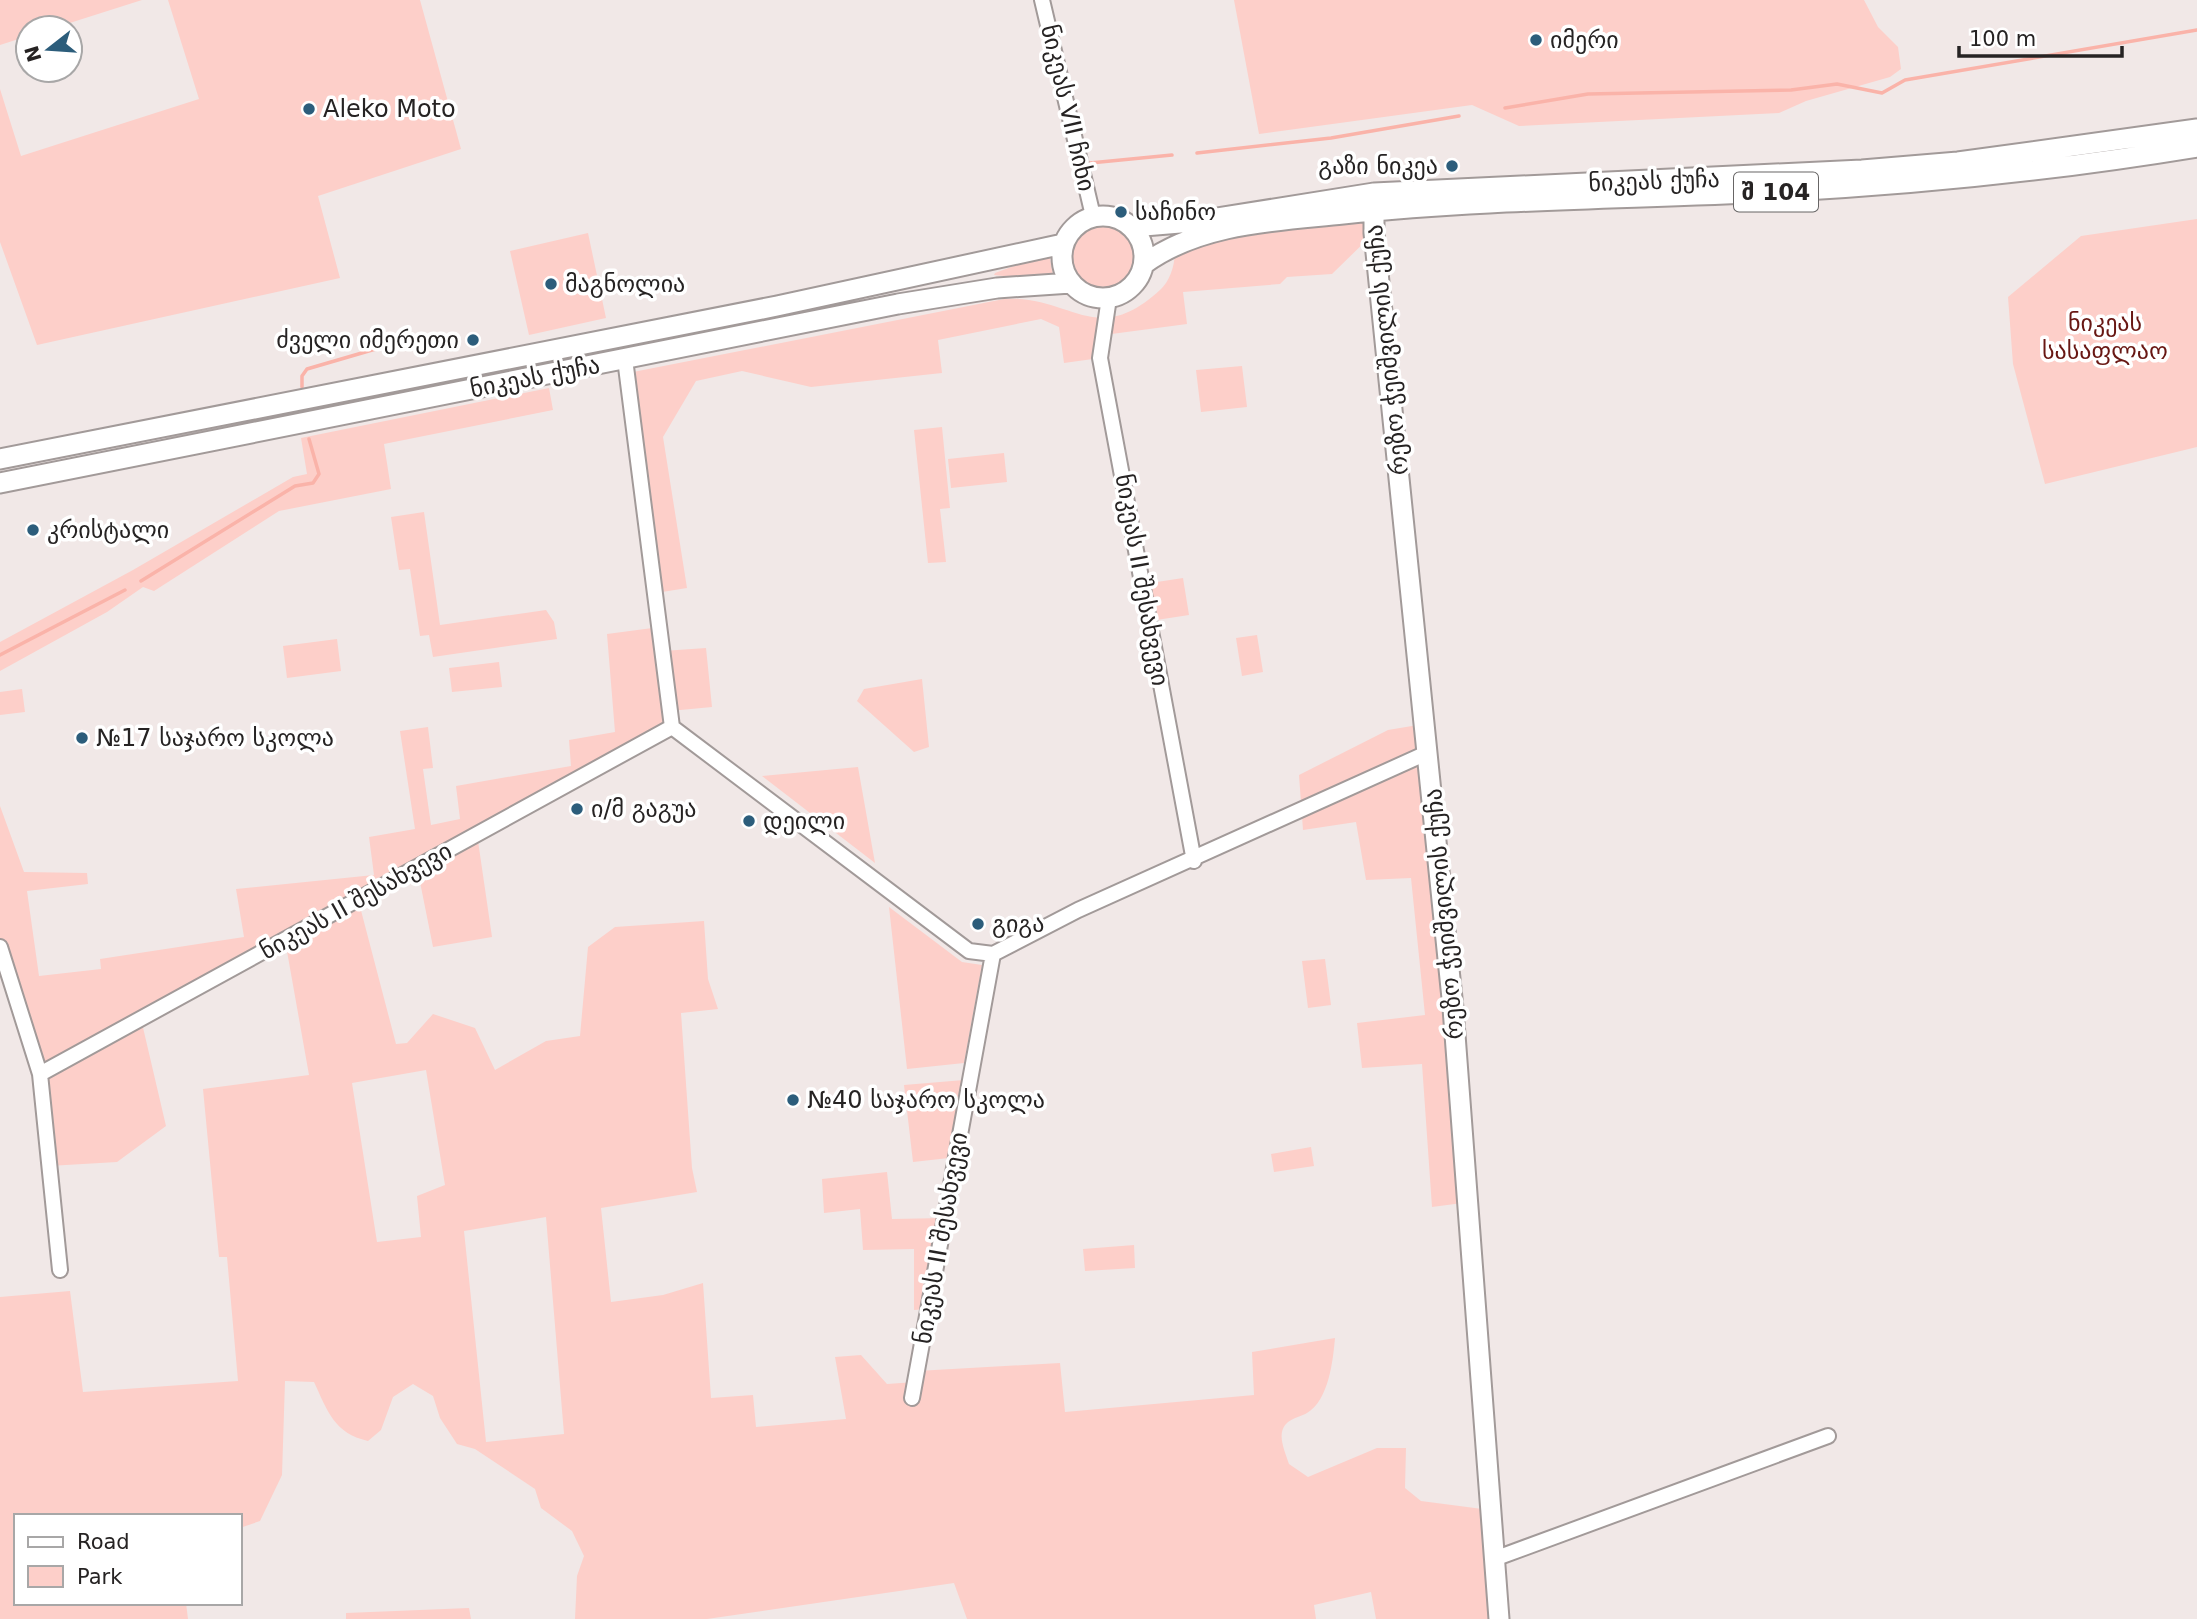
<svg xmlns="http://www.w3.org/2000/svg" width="2197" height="1619" font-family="'DejaVu Sans','Noto Sans Georgian',sans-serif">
<rect width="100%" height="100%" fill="#f1e8e7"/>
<path fill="#fdcfc9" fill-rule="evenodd" d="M 0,0 L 142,0 L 54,28 L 28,28 L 28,36 L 0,45 Z
M 168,0 L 420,0 L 461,149 L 318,196 L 340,278 L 37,345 L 0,242 L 0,89 L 21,156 L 199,99 Z
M 1234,0 L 1864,0 L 1878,27 L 1898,47 L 1901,69 L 1890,77 L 1806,101 L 1779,113 L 1519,126 L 1472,105 L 1259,134 Z
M 1372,211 L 1374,233 L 1332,274 L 1287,277 L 1280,284 L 1183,292 L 1187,324 L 1104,335 L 1100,358 L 1064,363 L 1059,327 L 1041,319 L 938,340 L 942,373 L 811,387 L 742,371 L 696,381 L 663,437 L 687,588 L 656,593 L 628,373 L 1004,299 C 1070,294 1096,350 1161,289 C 1171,280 1178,257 1173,244 Z
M 2197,219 L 2197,447 L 2045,484 L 2013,364 L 2008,297 L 2081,236 Z
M1070 257a32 32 0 1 1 64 0a32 32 0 1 1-64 0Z
M 588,233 L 606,318 L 529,335 L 510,251 Z
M 1049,253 L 1054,281 L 994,275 L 995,273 Z
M 1242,366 L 1247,407 L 1201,412 L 1196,370 Z
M 549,388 L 553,410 L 384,444 L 391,489 L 279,511 L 154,591 L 143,587 L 107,612 L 0,671 L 0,642 L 133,570 L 293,477 L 307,474 L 301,438 Z
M 942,427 L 950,508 L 940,509 L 946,562 L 928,563 L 914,430 Z
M 1004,453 L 1007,482 L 951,488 L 948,459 Z
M 424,512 L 440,625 L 546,610 L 554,622 L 557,639 L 433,657 L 429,635 L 420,636 L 410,569 L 399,570 L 391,517 Z
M 1183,578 L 1189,615 L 1150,621 L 1144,584 Z
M 660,627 L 663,651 L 706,648 L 712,707 L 670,711 L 672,727 L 477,834 L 492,937 L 433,947 L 417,867 L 358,899 L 396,1044 L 407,1043 L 433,1014 L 475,1028 L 495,1070 L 546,1041 L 580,1036 L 588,947 L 615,927 L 704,921 L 708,979 L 718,1009 L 681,1013 L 692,1168 L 697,1192 L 601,1208 L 611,1302 L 663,1295 L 703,1283 L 711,1398 L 753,1395 L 756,1427 L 846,1419 L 835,1357 L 861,1355 L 887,1384 L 915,1382 L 917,1371 L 1060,1363 L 1065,1412 L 1254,1395 L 1252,1352 L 1335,1338 C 1333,1360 1329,1400 1307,1413 C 1298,1418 1285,1419 1282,1432 C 1280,1441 1286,1455 1289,1464 L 1308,1477 L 1377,1448 L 1406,1448 L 1405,1488 L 1421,1501 L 1490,1510 L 1499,1619 L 1376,1619 L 1371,1592 L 1314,1605 L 1316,1619 L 967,1619 L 954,1583 L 707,1619 L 575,1619 L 577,1576 L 584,1556 L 572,1531 L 541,1508 L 535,1489 L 475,1449 L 457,1444 L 440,1418 L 433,1396 L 413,1384 L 393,1397 L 381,1430 L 368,1441 C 334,1433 328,1412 314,1382 L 285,1381 L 282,1475 L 260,1521 L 240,1528 L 240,1516 L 16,1516 L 16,1603 L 186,1603 L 188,1619 L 0,1619 L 0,1297 L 70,1291 L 83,1392 L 238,1381 L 227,1257 L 219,1257 L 203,1089 L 309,1075 L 285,940 L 141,1019 L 166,1126 L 117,1162 L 49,1166 L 40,1074 L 0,947 L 0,806 L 24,872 L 87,873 L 88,884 L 27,891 L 39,976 L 101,969 L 100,959 L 244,937 L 236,889 L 374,875 L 369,837 L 415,829 L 400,731 L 428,727 L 433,768 L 423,769 L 431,825 L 460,819 L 456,786 L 571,766 L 569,740 L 615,732 L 607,634 ZM 426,1070 L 445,1185 L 417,1196 L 421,1237 L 377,1242 L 352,1083 ZM 546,1217 L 564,1434 L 486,1442 L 464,1231 Z
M 1257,635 L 1263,672 L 1242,676 L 1236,638 Z
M 337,639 L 341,671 L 287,678 L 283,646 Z
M 499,662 L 502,687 L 452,692 L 449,668 Z
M 922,679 L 929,747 L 914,752 L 857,701 L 864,689 Z
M 22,689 L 25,712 L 0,715 L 0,692 Z
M 1424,724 L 1470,1202 L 1432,1207 L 1422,1064 L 1362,1068 L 1357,1023 L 1425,1015 L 1411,878 L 1366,880 L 1356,822 L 1303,830 L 1299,775 L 1388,730 Z
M 858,767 L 875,863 L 762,776 Z
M 889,907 L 962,962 L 982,965 L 964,1063 L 907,1069 Z
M 1325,959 L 1331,1005 L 1308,1008 L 1302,961 Z
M 964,1080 L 949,1158 L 913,1162 L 904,1085 Z
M 1311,1147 L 1314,1166 L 1274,1172 L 1271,1154 Z
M 887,1172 L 892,1219 L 944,1218 L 928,1309 L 914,1310 L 914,1249 L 863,1250 L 860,1209 L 824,1213 L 822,1179 Z
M 1134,1245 L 1135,1268 L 1085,1271 L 1083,1249 Z
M 469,1608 L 471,1619 L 346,1619 L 346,1613 Z"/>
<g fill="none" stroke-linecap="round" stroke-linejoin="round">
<path stroke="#fab3a9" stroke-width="3.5" d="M 1505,108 L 1588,94 L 1791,90 L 1837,84 L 1882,93 L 1905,80 L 2197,30
M 1197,153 L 1331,138 L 1459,116
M 1090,163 L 1172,155
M 302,387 L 302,376 L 307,369 L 379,348
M 141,581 L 295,486 L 313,483 L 319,474 L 309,439
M 0,655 L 125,590"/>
<defs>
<path id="minor" d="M 1042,0 L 1093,216
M 1109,298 L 1100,358 L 1194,861
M 625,359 L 672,727 L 969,951 L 993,954 L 1078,910 L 1429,752
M 0,947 L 40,1074 L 60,1270
M 40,1074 L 672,727
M 912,1398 L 993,954
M 1494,1559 L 1828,1436"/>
<path id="major" d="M 1374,193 L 1374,233 L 1453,1008 L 1499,1619
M1062 257a41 41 0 1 1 82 0a41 41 0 1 1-82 0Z
M 1132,227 L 1192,222 L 1374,193 L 1862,170 L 1958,162 L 2197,129
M 1144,264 C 1200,223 1276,221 1343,214 C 1486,199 1628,199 1771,192 C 1913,185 2057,170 2197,147
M 0,459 L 777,306 L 1063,244
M 0,483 L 898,304 L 997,288 L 1071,283"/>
</defs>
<use href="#minor" stroke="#a29a99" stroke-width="18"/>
<use href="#major" stroke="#a29a99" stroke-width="23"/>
<use href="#minor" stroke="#fff" stroke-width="14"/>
<use href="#major" stroke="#fff" stroke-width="19"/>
</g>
<g fill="#2c5d7b" stroke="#fff" stroke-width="2.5">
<circle cx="1536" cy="40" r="7"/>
<circle cx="309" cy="109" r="7"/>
<circle cx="1452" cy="166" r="7"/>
<circle cx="1121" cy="212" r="7"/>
<circle cx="551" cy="284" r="7"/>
<circle cx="473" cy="340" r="7"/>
<circle cx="33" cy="530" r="7"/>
<circle cx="82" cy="738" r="7"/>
<circle cx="577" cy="809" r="7"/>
<circle cx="749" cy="821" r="7"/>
<circle cx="978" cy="924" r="7"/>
<circle cx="793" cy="1100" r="7"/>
</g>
<g text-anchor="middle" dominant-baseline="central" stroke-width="7" stroke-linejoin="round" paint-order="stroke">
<rect fill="#fff" stroke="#676565" stroke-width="2" x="1734" y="172.5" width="84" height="39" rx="5"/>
<g font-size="23" font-weight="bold" fill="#262323">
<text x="1776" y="192">შ 104</text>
</g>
<g font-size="24" fill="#262323" stroke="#fff" text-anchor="start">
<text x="1550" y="40">იმერი</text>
<text x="323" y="109">Aleko Moto</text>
<text x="1438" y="166" text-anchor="end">გაზი ნიკეა</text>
<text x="1135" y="212">საჩინო</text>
<text x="565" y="284">მაგნოლია</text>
<text x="459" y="340" text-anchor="end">ძველი იმერეთი</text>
<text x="47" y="530">კრისტალი</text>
<text x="96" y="738">№17 საჯარო სკოლა</text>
<text x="591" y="809">ი/მ გაგუა</text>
<text x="763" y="821">დეილი</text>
<text x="992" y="924">გიგა</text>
<text x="807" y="1100">№40 საჯარო სკოლა</text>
</g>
<g font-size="24" fill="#262323" stroke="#fff">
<text transform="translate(1068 108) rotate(77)">ნიკეას VII ჩიხი</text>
<text transform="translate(1654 181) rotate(-2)">ნიკეას ქუჩა</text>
<text transform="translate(1387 350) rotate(-96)">რეზო ჭეიშვილის ქუჩა</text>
<text transform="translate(535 377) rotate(-11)">ნიკეას ქუჩა</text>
<text transform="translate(1142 580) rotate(80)">ნიკეას II შესახვევი</text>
<text transform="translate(356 901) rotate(-29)">ნიკეას II შესახვევი</text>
<text transform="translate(1444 914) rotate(-95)">რეზო ჭეიშვილის ქუჩა</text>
<text transform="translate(941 1238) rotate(-80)">ნიკეას II შესახვევი</text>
</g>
<g font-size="24" fill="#681713" stroke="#fff">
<text x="2105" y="323">ნიკეას<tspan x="2105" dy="28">სასაფლაო</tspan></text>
</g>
</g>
<rect x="14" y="1514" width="228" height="91" fill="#ffffff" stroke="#a8a7a7" stroke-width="2"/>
<rect x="28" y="1537" width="35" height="10" fill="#ffffff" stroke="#a8a7a7" stroke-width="2"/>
<text x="77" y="1549" font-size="21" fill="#262323">Road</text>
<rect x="28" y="1566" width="35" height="21" fill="#fdcfc9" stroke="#a8a7a7" stroke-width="2"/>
<text x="77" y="1584" font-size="21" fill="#262323">Park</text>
<g transform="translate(49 49) rotate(253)"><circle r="33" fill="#ffffff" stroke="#a8a7a7" stroke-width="2"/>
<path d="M0-5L12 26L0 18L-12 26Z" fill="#2c5d7b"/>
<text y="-10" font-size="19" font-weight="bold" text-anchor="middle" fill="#262323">N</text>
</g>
<path d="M1959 46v10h163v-10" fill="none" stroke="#262323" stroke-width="3.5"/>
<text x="1969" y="46" font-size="21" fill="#262323" stroke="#ffffff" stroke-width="5" paint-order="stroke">100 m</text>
</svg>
